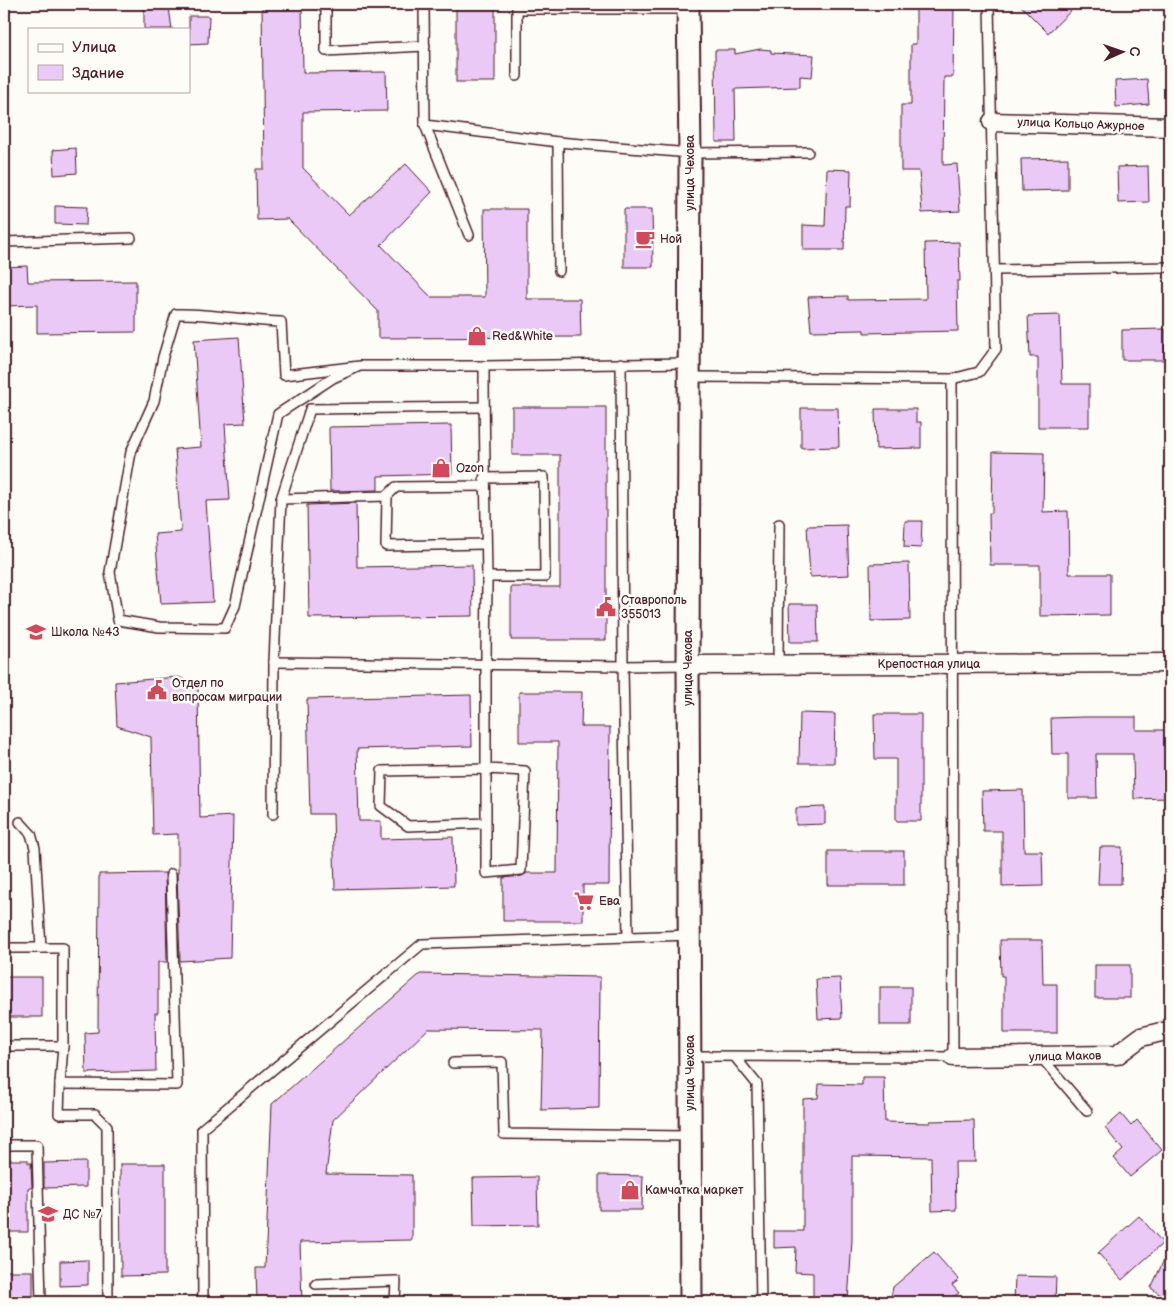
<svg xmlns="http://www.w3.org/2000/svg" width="1174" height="1306" viewBox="0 0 1174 1306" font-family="'Balsamiq Sans',sans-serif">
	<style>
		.building { fill: #eac9f6; stroke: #4a1f2b }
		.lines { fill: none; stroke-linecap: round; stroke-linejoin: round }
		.service-casing { stroke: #4a1f2b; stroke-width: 12 }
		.minor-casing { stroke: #4a1f2b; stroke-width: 21 }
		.tertiary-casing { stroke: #4a1f2b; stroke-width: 25 }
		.service { stroke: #fdfcf7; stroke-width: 9 }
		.minor { stroke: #fdfcf7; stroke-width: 18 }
		.tertiary { stroke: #fdfcf7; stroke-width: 21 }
		.labels { text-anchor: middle; stroke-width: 5; stroke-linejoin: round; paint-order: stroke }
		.street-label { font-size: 12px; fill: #4a1f2b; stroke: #fdfcf7 }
		.poi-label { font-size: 12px; fill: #4a1f2b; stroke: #fdfcf7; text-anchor: start }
	</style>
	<rect width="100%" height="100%" fill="#fdfcf7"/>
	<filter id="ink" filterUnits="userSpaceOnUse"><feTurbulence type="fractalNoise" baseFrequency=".02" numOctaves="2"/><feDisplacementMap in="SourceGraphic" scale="10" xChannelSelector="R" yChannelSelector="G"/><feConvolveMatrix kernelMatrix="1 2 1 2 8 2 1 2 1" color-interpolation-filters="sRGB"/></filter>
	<g filter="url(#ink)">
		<!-- building -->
		<g class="building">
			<path d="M262,4H302L303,73L386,72L387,111L303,112V168L349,215L406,164L432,192L381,245L431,297H485L484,209H527V299H580L581,337L378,338V311L288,219L257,220L256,169H264Z"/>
			<rect x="456" y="4" width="39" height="78"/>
			<path d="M916,4H954L953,77H944L943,165L957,164L960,211L922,213L919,171H901V105H911V44H916Z"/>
			<path d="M1019,4H1078L1048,33Z"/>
			<path d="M144,8H169L172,29H144Z"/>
			<path d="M189,16H209L208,43L189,44Z"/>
			<path d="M760,49L771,50V53L814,55L812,77L800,76V87L735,89L736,142H716L715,50H735V54Z"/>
			<path d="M1147,79L1149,104L1116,107L1115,81Z"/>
			<path d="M76,148L77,173L54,175L53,150Z"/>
			<path d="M1068,158V190L1022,191L1021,159Z"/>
			<path d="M1148,166L1149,202L1118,203L1117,167Z"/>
			<path d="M827,169L851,170L850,206H845L844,250H803V225L825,226Z"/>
			<path d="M55,206L87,207L86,225L55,224Z"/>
			<path d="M624,209H652L653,267H624Z"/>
			<path d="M959,242L960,281H957L958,331L864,333V330L811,331L808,297L848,296V300L926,299L925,243Z"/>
			<path d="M27,266L28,282L136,281V332L37,333V305L4,306V267Z"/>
			<path d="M1060,315L1062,384H1089V427H1038V357H1030L1028,316Z"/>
			<path d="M1165,329V360H1122V330Z"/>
			<path d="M239,337L245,423L225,424L230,500L206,501L213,602L161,604L155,534L181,532L175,449L201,447L194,340Z"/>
			<path d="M512,407H606V640H511V587H560V455H512Z"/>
			<path d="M801,408H838L839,447L801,448Z"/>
			<path d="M875,409H916V422H921V448L876,449Z"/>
			<path d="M451,425L452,474L378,476V490L330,491L329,427Z"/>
			<path d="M993,452L1044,453L1043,512L1068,511L1069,574H1110V615L1040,616V565H990L989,513H992Z"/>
			<path d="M356,503L357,567L472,565L473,616L309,618L307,505Z"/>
			<path d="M905,521H922L921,548L904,547Z"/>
			<path d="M847,525L849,575L810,577L807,526Z"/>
			<path d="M909,563L910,620L871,621L870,564Z"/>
			<path d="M789,604H817L818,642H790Z"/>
			<path d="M179,677L198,687L200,818L233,816L230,958L180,961L177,873H178V834L153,835L151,737L117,726L115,682Z"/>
			<path d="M519,692H582L581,727H610L609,885H583V921H503V878L522,876L527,873H557L558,742H519Z"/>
			<path d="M471,695L472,746L357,749L359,821H381V839L453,837L454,886L335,889L333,814H310L307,699Z"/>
			<path d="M800,713L835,714L834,763H799Z"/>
			<path d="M874,714H921V821H896V759H875Z"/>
			<path d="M1083,717H1136V730H1168L1167,754L1169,798L1134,799L1133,754H1096L1097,798H1068V754H1052L1051,718Z"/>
			<path d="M1023,790L1024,851H1042L1043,886L1002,887V831H983L982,791Z"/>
			<path d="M825,807V824L796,825V808Z"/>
			<path d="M1100,847H1122L1121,884H1098Z"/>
			<rect x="828" y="851" width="76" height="34"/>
			<path d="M165,873L167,962H158V1013H155L156,1071L86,1073L85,1033L98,1032L99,874Z"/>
			<path d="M1000,940H1042L1043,984H1057V1033H1004V976H1001Z"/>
			<rect x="1095" y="965" width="35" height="33"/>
			<path d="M420,974L600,977L599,1108L541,1110L543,1030L428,1029L333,1120L326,1174L412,1175V1240L300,1242L302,1302H257L256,1268H265L272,1104Z"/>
			<rect x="4" y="977" width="38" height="40"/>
			<path d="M840,978L842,1018L818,1019L816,979Z"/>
			<rect x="880" y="987" width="31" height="38"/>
			<path d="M862,1077H884L885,1122L930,1123V1121L974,1120L975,1162H955L956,1210L932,1211L931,1157L852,1156V1240L848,1302H813V1273L795,1272L796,1247L774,1248V1231H803V1099L818,1098L819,1084L862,1085Z"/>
			<path d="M1121,1114L1131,1126L1137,1120L1162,1150L1130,1177L1114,1158L1123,1150L1105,1128Z"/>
			<path d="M4,1160H28V1163H31L32,1188H28V1232H4Z"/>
			<path d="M86,1162V1187L44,1188V1163Z"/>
			<path d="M120,1164H165V1275L121,1276Z"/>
			<path d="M599,1175L643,1176L642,1210H599Z"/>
			<path d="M537,1177L538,1225L474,1226L473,1178Z"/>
			<path d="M1139,1216L1163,1243L1122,1280L1098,1253Z"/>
			<path d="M1170,1247V1302L1151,1288Z"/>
			<path d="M934,1252L959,1280L952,1285L959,1293L946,1302H890L893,1287Z"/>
			<path d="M88,1260V1285L60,1286V1261Z"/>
			<rect x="4" y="1271" width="29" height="31"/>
			<path d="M1015,1276L1056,1277L1055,1302H1014Z"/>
		</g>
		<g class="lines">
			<defs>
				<g id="service">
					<path d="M326,4V51L425,46"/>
					<path d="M424,4L425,125L469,235"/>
					<path d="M517,4V76"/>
					<path d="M517,9H688"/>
					<path d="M425,125L558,142L690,153L808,152"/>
					<path d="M558,142L559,271"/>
					<path d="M4,242L131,238"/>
					<path d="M995,270L1170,267"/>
					<path d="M621,363L623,666L628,937"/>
					<path d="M360,366L284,375L281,322C246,321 211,313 176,314L163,357L154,401L131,452L110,572L118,620L159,627L225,628L235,606L278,414L333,378L360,366H484L689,363"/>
					<path d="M484,366C484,437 486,507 487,578C487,607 486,636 486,665C486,734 486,803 486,873L521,870L525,771L486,769L382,771L381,806L408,826L486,823"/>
					<path d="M690,377L952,379L953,1057L690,1056"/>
					<path d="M952,379L979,372L996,349L989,4"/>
					<path d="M484,478L544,477L545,577H487"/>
					<path d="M387,496L386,546L485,544"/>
					<path d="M281,499L387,496L396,487L485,486"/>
					<path d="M274,662L623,666L688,665"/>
					<path d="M778,664L779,524"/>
					<path d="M273,814L274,662L281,499L310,409L484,407"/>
					<path d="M20,822L31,834L35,848L41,948"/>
					<path d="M4,948H63V1046H4"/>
					<path d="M63,1046L60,1084L177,1085L171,874"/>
					<path d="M735,1057L757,1084L761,1302"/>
					<path d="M1041,1057L1087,1111"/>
					<path d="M453,1063L502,1062L504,1134L690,1136"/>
					<path d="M60,1084L59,1114H95L107,1126L108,1302"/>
					<path d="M4,1145H37L41,1302"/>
					<path d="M316,1284L396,1281L395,1302"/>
					<path d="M203,1302L202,1129L422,944L690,935"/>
				</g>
				<g id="minor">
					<path d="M992,122L1170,127"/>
					<path d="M688,665L1170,663"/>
					<path d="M953,1057L1117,1055L1141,1037L1161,1032H1170"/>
				</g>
				<path id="tertiary" d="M688,4L690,153L688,665L691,1302"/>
			</defs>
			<!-- service casing -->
			<use href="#service" class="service-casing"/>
			<!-- minor casing -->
			<use href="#minor" class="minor-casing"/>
			<!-- tertiary casing -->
			<use href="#tertiary" class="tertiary-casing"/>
			<!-- service -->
			<use href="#service" class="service"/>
			<!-- minor -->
			<use href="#minor" class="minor"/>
			<!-- tertiary -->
			<use href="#tertiary" class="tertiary"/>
		</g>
	</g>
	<!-- icons -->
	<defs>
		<symbol id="cafe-bare" viewBox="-9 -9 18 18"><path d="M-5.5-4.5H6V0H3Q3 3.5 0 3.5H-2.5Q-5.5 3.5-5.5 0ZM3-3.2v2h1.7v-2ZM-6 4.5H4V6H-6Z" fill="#d1495b" stroke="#fdfcf7" stroke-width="2.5" paint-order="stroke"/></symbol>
		<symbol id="shop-bare" viewBox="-9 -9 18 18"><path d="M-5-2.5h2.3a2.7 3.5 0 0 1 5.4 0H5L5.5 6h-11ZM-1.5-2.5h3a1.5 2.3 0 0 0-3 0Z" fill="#d1495b" stroke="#fdfcf7" stroke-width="2.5" paint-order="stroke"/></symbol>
		<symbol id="civic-bare" viewBox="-9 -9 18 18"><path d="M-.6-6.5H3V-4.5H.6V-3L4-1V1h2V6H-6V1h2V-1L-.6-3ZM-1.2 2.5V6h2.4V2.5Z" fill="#d1495b" stroke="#fdfcf7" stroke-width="2.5" paint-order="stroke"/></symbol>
		<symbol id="school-bare" viewBox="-9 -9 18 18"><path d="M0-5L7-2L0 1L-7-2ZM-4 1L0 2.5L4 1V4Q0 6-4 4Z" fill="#d1495b" stroke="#fdfcf7" stroke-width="2.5" paint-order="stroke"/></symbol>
		<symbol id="supermarket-bare" viewBox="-9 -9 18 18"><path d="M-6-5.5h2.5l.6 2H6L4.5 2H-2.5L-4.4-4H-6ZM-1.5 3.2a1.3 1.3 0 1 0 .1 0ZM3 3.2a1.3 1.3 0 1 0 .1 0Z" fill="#d1495b" stroke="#fdfcf7" stroke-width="2.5" paint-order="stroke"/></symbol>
	</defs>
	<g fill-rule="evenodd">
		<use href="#cafe-bare" x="631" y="225" width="28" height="28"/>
		<use href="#shop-bare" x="463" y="322" width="28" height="28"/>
		<use href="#shop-bare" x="427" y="454" width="28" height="28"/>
		<use href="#civic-bare" x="592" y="593" width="28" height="28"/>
		<use href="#school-bare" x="22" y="618" width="28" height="28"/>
		<use href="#civic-bare" x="143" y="676" width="28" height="28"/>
		<use href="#supermarket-bare" x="570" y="887" width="28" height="28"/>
		<use href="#shop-bare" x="616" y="1176" width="28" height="28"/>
		<use href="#school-bare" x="34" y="1200" width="28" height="28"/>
	</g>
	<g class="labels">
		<!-- street labels -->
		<g class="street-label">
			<text transform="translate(1081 124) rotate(2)" y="4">улица Кольцо Ажурное</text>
			<text transform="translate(690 173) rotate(-90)" y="4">улица Чехова</text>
			<text x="929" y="668">Крепостная улица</text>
			<text transform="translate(688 668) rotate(-90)" y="4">улица Чехова</text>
			<text transform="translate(1065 1056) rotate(-1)" y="4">улица Маков</text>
			<text transform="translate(690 1073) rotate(-90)" y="4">улица Чехова</text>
		</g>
		<!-- poi labels -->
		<g class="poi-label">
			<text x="660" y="243">Ной</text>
			<text x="492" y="340">Red&amp;White</text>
			<text x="456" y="472">Ozon</text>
			<text x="621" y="604">Ставрополь<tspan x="621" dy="14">355013</tspan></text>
			<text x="51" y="636">Школа №43</text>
			<text x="172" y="687">Отдел по<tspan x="172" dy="14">вопросам миграции</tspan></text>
			<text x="599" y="905">Ева</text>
			<text x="645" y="1194">Камчатка маркет</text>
			<text x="63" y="1218">ДС №7</text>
		</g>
	</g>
	<!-- margin -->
	<rect width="1174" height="1306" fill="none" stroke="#fdfcf7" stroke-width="20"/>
	<rect x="10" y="10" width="1154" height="1286" fill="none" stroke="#4a1f2b" stroke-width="2" filter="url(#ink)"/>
	<!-- legend -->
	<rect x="28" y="28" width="162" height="65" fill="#fdfcf7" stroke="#b5a4a5"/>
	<rect x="38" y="44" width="25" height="8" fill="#fdfcf7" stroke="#b5a4a5"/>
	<text x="72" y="52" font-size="15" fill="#4a1f2b">Улица</text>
	<rect x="38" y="65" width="25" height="15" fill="#eac9f6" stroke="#b5a4a5"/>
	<text x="72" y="78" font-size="15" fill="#4a1f2b">Здание</text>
	<!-- north arrow -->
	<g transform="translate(1122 52) rotate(88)" stroke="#fdfcf7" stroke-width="4" paint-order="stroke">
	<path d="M0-4L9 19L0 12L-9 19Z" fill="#4a1f2b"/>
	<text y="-8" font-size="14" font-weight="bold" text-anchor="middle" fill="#4a1f2b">С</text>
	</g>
</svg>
